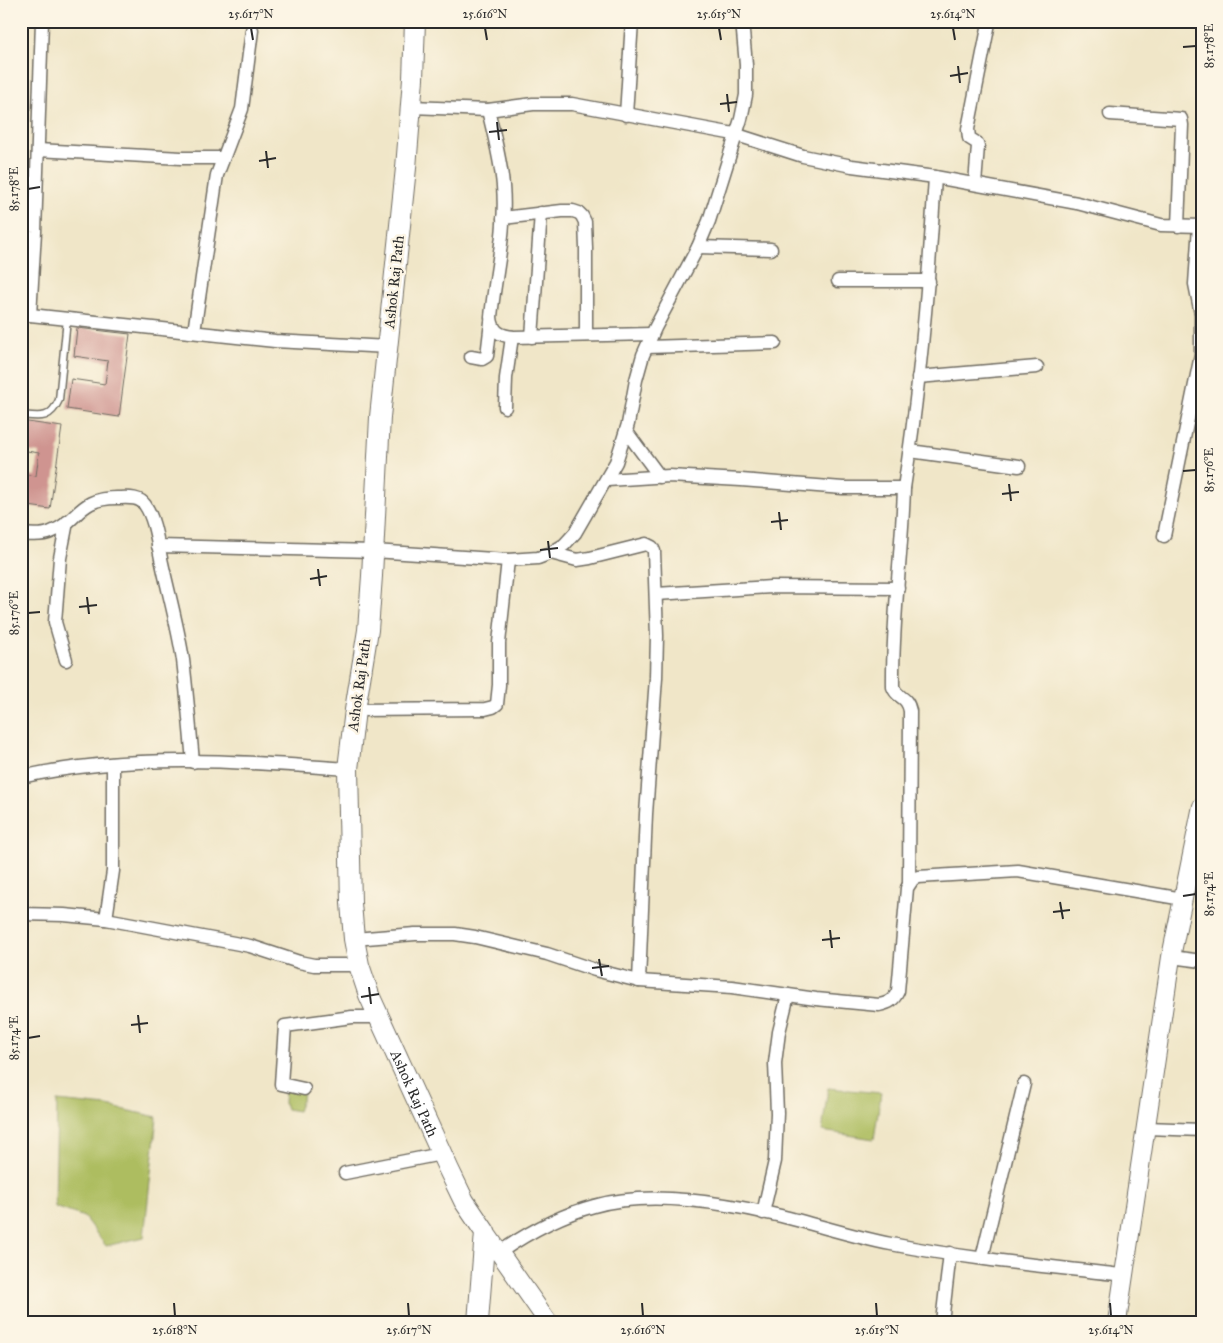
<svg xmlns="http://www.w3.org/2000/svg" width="1223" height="1343" viewBox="0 0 1223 1343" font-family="'IM FELL Great Primer',serif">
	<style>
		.green { fill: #adbd60; stroke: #6c7446 }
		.building { fill: #cf9490 }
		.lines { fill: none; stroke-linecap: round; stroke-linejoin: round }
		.lane-casing { stroke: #706c62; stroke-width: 9 }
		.street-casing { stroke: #706c62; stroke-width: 15 }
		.secondary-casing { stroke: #706c62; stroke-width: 20 }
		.primary-casing { stroke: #706c62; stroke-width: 22 }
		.lane { stroke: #fff; stroke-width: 6 }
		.street { stroke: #fff; stroke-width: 12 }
		.secondary { stroke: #fff; stroke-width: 18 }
		.primary { stroke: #fff; stroke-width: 20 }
		.ticks { fill: none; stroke: #2b2b2b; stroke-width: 2 }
		.labels { text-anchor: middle; stroke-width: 5; stroke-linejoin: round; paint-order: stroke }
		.street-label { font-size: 15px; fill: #2b2b2b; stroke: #fcf5e5 }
		.neatline { fill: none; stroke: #2b2b2b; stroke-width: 2 }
		.ticks-label { font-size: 12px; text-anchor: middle; fill: #2b2b2b }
	</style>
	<rect width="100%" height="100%" fill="#fcf5e5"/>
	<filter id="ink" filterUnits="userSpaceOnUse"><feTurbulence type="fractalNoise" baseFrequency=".02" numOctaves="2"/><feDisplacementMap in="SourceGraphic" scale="10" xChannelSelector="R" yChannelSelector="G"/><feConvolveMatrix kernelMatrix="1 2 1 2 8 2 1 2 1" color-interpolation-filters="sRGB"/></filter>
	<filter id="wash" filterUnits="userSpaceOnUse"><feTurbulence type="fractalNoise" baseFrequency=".0096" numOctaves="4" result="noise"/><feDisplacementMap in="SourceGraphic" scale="20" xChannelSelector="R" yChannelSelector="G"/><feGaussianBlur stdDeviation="1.12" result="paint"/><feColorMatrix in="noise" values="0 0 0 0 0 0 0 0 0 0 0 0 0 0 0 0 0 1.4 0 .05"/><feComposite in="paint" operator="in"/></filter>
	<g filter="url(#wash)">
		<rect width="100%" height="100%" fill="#f0e6c8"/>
		<!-- green -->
		<g class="green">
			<path d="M285,1087L303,1091L302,1100L298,1111L286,1109L284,1103Z"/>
			<path d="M828,1088L881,1093L874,1139L822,1131Z"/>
			<path d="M57,1101L107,1106L157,1117L144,1237L106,1246L84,1217L55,1207Z"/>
		</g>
		<g id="blocks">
			<!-- building -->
			<g class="building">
				<path d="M77,328L130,334L119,417L67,409L71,379L105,384L108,361L74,356Z"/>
				<path d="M21,421L62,427L50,509L21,505V474L36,476L39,453L21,450Z"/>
			</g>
		</g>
	</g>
	<g filter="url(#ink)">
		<use href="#blocks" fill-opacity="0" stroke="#706c62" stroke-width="1"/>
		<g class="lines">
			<defs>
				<path id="lane" d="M21,415C40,417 50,420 59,400L67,319"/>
				<g id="street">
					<path d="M411,107L488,110L533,104H572L734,134L803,156L852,166L935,177L1077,203L1161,225L1202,226"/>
					<path d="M488,110C494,135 501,161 503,186C507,230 495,274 491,317C492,332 501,336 514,337L652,334"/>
					<path d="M1110,114L1181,119L1182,125L1178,226"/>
					<path d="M626,115L632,21"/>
					<path d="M38,150L181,158H223"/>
					<path d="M975,184L978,146L977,143L969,138L968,129L989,23"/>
					<path d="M503,218L562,211H573L579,213L582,216L585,222L586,248V335"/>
					<path d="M698,247L771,249"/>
					<path d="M838,281H929"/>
					<path d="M21,314L275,341L388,347"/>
					<path d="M30,315L35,232L42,21"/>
					<path d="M194,332L217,175L242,109L252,30"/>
					<path d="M532,337L541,213"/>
					<path d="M647,347L775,343"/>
					<path d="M471,357L482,359L487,356L491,322"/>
					<path d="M918,377L1037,367"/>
					<path d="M505,407L506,378L512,337"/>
					<path d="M626,431L660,477"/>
					<path d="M910,451L1019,466"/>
					<path d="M607,480L669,476L741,480L843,488H904C902,554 892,620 893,687C897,699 907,695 910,711L909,884"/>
					<path d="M904,488C920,385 929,281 935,177"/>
					<path d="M21,534C30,535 43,536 51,532C80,521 77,498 117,498C126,498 139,496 145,505C155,519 158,546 162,563C169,595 178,627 183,660C187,694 190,728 193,762"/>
					<path d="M1164,536L1201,355V314L1195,284L1199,226"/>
					<path d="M158,546L374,551L508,560L538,558L551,553L564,545L575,533L616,462L628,424L636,380L643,355L655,328L698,247L709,221L741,119L746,95V65L742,21"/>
					<path d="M551,553L577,560L590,558L646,544L652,547L654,551L657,636L656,678L646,814L639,981"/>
					<path d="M656,594L771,587L898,588"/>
					<path d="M66,660L55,622L60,558L67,522"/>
					<path d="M355,710L485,709L493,707L497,704L499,685V643L508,560"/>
					<path d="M21,777C128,753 240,761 348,769"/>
					<path d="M21,914L64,915L106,919L250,946L299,962L314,965H359"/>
					<path d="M106,919L113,871V764"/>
					<path d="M354,939L415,934H455L475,937L547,954L595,970L639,981L732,987L816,999L879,1005C889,1003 894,1000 898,991L907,888L913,879L918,877L1018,871L1183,899"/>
					<path d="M1171,957L1202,961"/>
					<path d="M304,1089L281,1084L285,1026L352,1017H378"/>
					<path d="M1146,1128L1202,1130"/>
					<path d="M345,1173L441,1154"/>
					<path d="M763,1213L775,1161L777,1113L775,1063L779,1032L788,995"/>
					<path d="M500,1252C529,1232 560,1215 594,1206C651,1190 725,1203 781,1216C818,1225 854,1237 891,1244C968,1259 1046,1266 1123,1275"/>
					<path d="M982,1258L1024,1084"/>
					<path d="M942,1322L950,1253"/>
				</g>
				<g id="secondary">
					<path d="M485,1232L548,1322"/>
					<path d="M1117,1322L1171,957L1202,806"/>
				</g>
				<g id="primary">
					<path id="s1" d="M415,21L413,79L406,168L380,417L372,576L368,630L355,710L348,769L351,903L354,939L359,965L369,995L449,1170L464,1201L485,1232L478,1322"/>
				</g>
			</defs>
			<!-- lane casing -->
			<use href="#lane" class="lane-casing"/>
			<!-- street casing -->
			<use href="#street" class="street-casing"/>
			<!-- secondary casing -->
			<use href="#secondary" class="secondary-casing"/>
			<!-- primary casing -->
			<use href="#primary" class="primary-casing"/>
			<!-- lane -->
			<use href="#lane" class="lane"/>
			<!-- street -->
			<use href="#street" class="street"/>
			<!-- secondary -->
			<use href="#secondary" class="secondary"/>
			<!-- primary -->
			<use href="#primary" class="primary"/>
		</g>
	</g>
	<!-- ticks -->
	<path class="ticks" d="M251,28L253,40M485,28L487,40M719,28L721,40M953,28L955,40M1183,47L1196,46M958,66L960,83M950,76L968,73M727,94L729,112M720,104L737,102M497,122L499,140M489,132L507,130M266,151L268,168M259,161L276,158M28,189L40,187M1183,471L1196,470M1009,484L1011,501M1002,494L1019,492M779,512L781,530M771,522L788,520M548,541L550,558M540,550L558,548M318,569L320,586M310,579L327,576M87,597L89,614M79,607L97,605M28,613L40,612M1183,896L1196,894M1060,902L1063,919M1053,912L1070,910M830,930L832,948M822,940L840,938M599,959L602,976M592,968L609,966M369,987L371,1004M361,997L379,994M138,1015L140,1033M131,1025L148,1023M28,1038L40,1036M174,1303L175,1316M408,1303L409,1316M642,1303L643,1316M876,1303L877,1316M1110,1303L1111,1316"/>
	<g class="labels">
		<!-- street labels -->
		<g class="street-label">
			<text transform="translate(394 282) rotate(-84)" y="5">Ashok Raj Path</text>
			<text transform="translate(359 685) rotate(-82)" y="5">Ashok Raj Path</text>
			<text dy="5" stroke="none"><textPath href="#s1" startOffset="1088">Ashok Raj Path</textPath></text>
		</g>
	</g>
	<!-- margin -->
	<rect width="1223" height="1343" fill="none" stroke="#fcf5e5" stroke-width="55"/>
	<rect x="28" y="28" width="1168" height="1288" class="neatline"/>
	<g class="ticks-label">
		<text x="251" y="18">25.617°N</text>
		<text x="485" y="18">25.616°N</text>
		<text x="719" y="18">25.615°N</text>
		<text x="953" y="18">25.614°N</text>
		<text transform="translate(1209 46) rotate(-90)" y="4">85.178°E</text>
		<text transform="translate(14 189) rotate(-90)" y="4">85.178°E</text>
		<text transform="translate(1209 470) rotate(-90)" y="4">85.176°E</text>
		<text transform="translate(14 613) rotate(-90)" y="4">85.176°E</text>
		<text transform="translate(1209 894) rotate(-90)" y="4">85.174°E</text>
		<text transform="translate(14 1038) rotate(-90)" y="4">85.174°E</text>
		<text x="175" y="1334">25.618°N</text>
		<text x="409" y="1334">25.617°N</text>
		<text x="643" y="1334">25.616°N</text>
		<text x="877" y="1334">25.615°N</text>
		<text x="1111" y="1334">25.614°N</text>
	</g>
</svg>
